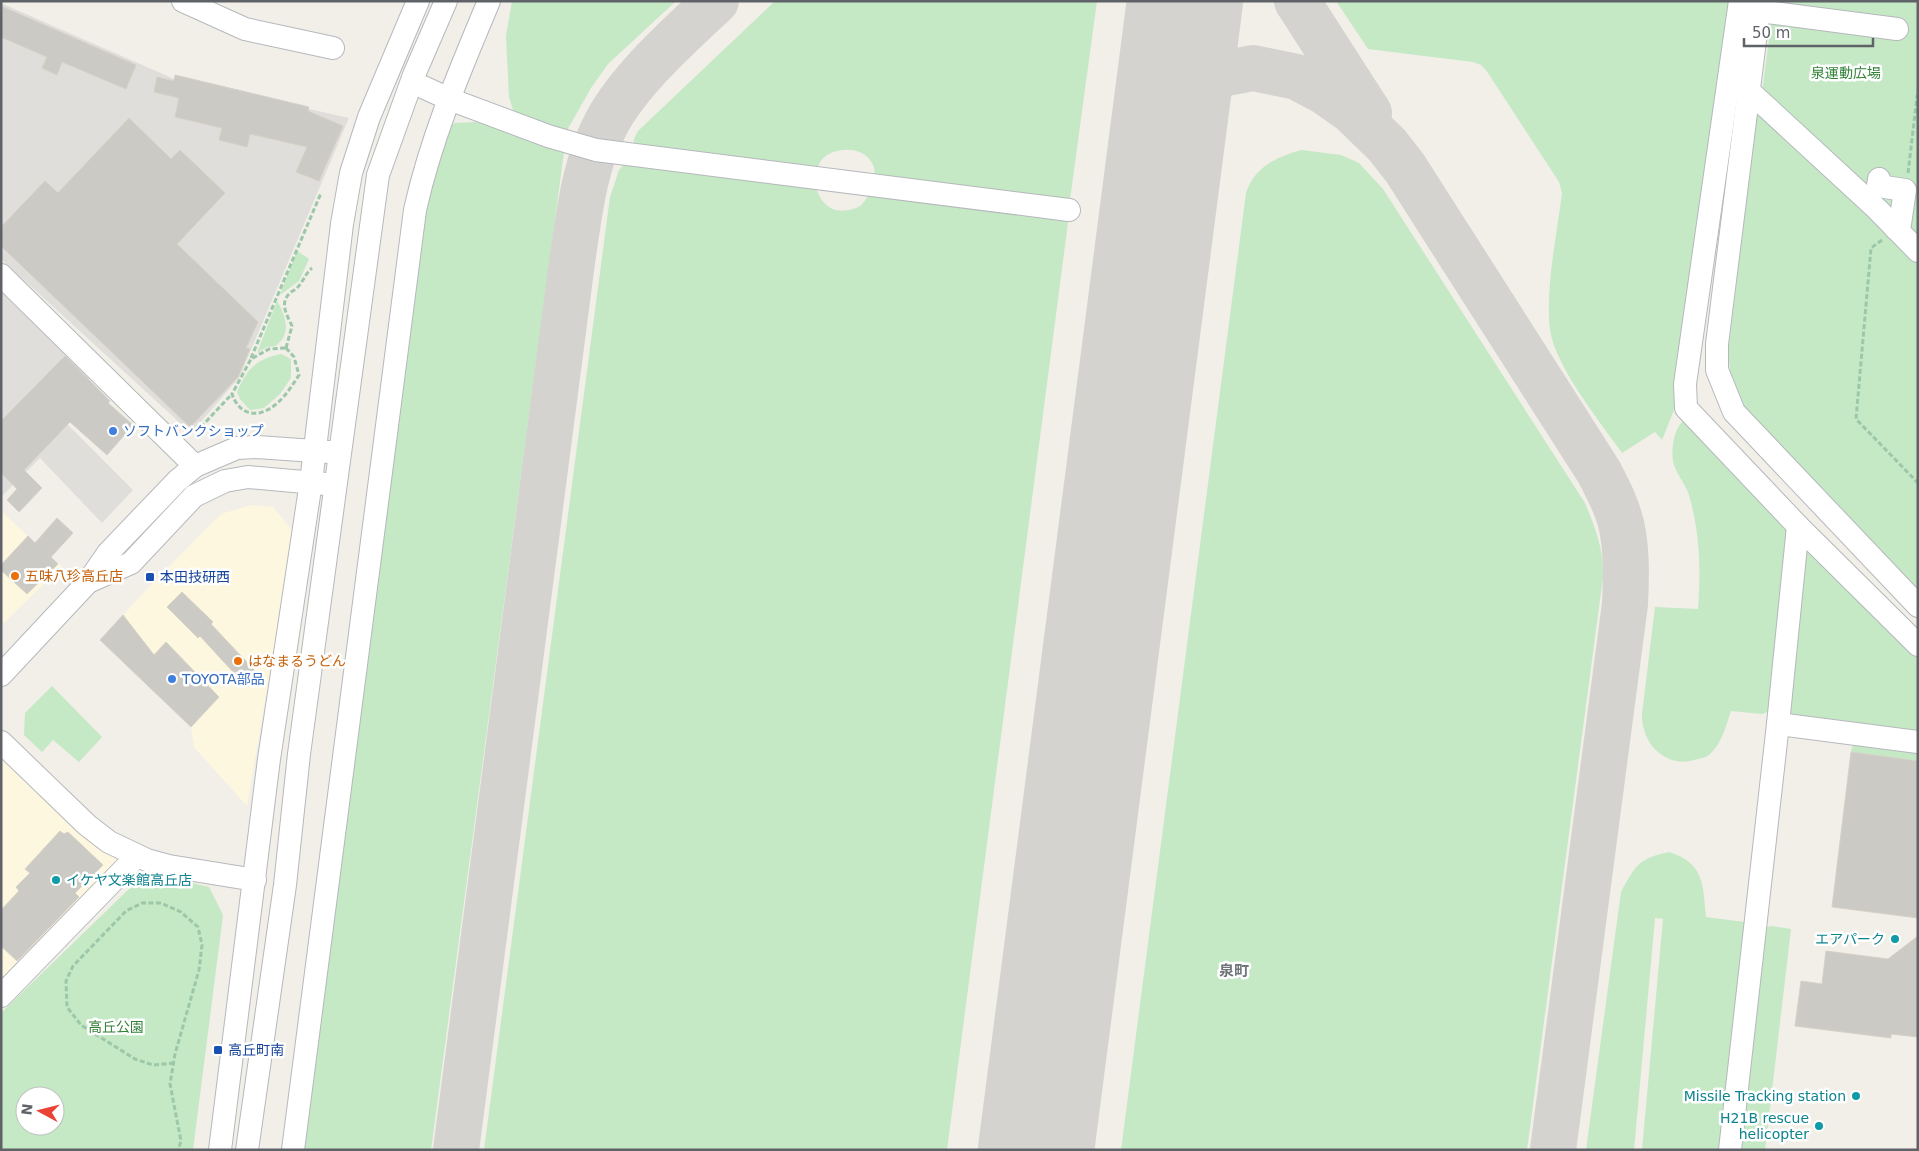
<svg xmlns="http://www.w3.org/2000/svg" width="1919" height="1151" viewBox="0 0 1919 1151" font-family="'DejaVu Sans','Noto Sans JP',sans-serif">
	<style>
		.commercial { fill: #fef7e0 }
		.industrial { fill: #e0deda }
		.green { fill: #c5e8c5; fill-rule: evenodd }
		.lines { fill: none; stroke-linecap: round; stroke-linejoin: round }
		.taxiway { stroke: #d4d3d0; stroke-width: 46 }
		.runway { stroke: #d4d3d0; stroke-width: 116 }
		.building { fill: #cccac5; stroke: #d6d1c6 }
		.minor-casing { stroke: #b5b8bc; stroke-width: 24 }
		.path { stroke: #9cc7a9; stroke-width: 3; stroke-dasharray: 5 2.5; stroke-linecap: butt }
		.minor { stroke: #fff; stroke-width: 22 }
		.shop-dot { fill: #3f7fe0; stroke: #fff; stroke-width: 2 }
		.food-dot { fill: #e8710a; stroke: #fff; stroke-width: 2 }
		.transit-dot { fill: #1a4fb4; stroke: #fff; stroke-width: 2 }
		.culture-dot { fill: #0f9aa8; stroke: #fff; stroke-width: 2 }
		.labels { text-anchor: middle; stroke-width: 5; stroke-linejoin: round; paint-order: stroke }
		.park-label { font-size: 14px; fill: #348238; stroke: #fff }
		.shop-label { font-size: 14px; fill: #366cbe; stroke: #fff; text-anchor: start }
		.food-label { font-size: 14px; fill: #c56008; stroke: #fff; text-anchor: start }
		.transit-label { font-size: 14px; fill: #164399; stroke: #fff; text-anchor: start }
		.culture-label { font-size: 14px; fill: #0d838f; stroke: #fff; text-anchor: end }
		.neighbourhood-label { font-size: 15px; font-weight: bold; fill: #70757a; stroke: #fff }
	</style>
	<rect width="100%" height="100%" fill="#f1efe8"/>
	<!-- commercial -->
	<g class="commercial">
		<path d="M252,505L273,507L296,535L264,707L247,806L194,747L191,727L100,641L145,591L221,514Z"/>
		<path d="M1,511L58,564L63,565L4,623L1,620Z"/>
		<path d="M1,759L11,760L134,858L1,992Z"/>
	</g>
	<!-- industrial -->
	<g class="industrial">
		<path d="M1,3L172,78L349,118L239,378L191,433L1,259Z"/>
		<path d="M1,286L93,374L57,414L133,490L102,523L40,458L1,497Z"/>
	</g>
	<!-- green -->
	<g class="green">
		<path d="M512,1H676L608,64L591,88L565,134L519,116L513,110L509,97L506,36Z"/>
		<path d="M775,1H1097L1069,207L875,179C875,172 875,166 870,160C860,145 829,147 820,162C818,166 817,170 816,174L634,144V139L638,131Z"/>
		<path d="M1336,1H1730L1677,372L1674,410L1662,440L1655,432L1622,453C1601,423 1554,365 1550,329C1545,288 1557,235 1562,193L1559,182L1486,70L1481,65L1473,62L1368,49Z"/>
		<path d="M1774,1H1918V592L1749,419L1732,385L1728,353L1758,107L1762,92Z"/>
		<path d="M476,122L493,125L564,152L431,1150H297L414,251L447,128L455,123Z"/>
		<path d="M1302,150L1341,155L1359,163L1383,189L1585,503C1595,527 1604,550 1603,577L1527,1150H1121L1246,193C1254,167 1278,156 1302,150Z"/>
		<path d="M626,162L815,184C819,201 830,214 849,210C854,209 860,207 863,203C867,199 869,193 871,189L1069,215L947,1150H484L610,197L619,170Z"/>
		<path d="M297,251L309,259L299,281L280,295Z"/>
		<path d="M277,301C283,310 289,326 284,336C283,339 279,343 276,346L267,347L257,353Z"/>
		<path d="M281,354L291,359V378L280,394L264,408L250,410L240,399L237,392C247,369 256,359 281,354Z"/>
		<path d="M1682,422L1689,423L1787,525L1770,711L1762,714L1731,711C1726,726 1721,745 1709,755C1705,758 1698,759 1694,760C1672,767 1649,751 1644,729C1642,725 1642,719 1642,714L1655,607L1698,609C1701,569 1700,531 1688,492C1684,482 1675,472 1673,461C1671,449 1674,430 1682,422Z"/>
		<path d="M1805,548L1918,653V740L1792,716L1787,711Z"/>
		<path d="M52,686L102,737L79,762L53,740L42,752L24,735L25,713Z"/>
		<path d="M1853,743L1918,751V761L1851,752Z"/>
		<path d="M1669,852C1704,863 1703,884 1706,917L1744,922L1749,931L1723,1150H1642L1663,919L1655,918L1634,1150H1586L1621,892C1635,866 1639,858 1669,852Z"/>
		<path d="M153,874L209,887L223,915L193,1150H1V1013L132,886ZM25,1096H55V1126H25Z"/>
		<path d="M1772,926L1791,929L1765,1150H1738L1766,927Z"/>
	</g>
	<g class="lines">
		<!-- taxiway -->
		<g class="taxiway">
			<path d="M1297,1L1369,113"/>
			<path d="M1166,150L1174,122L1195,92L1222,74L1253,68L1297,77L1325,92L1352,111L1387,145L1405,168L1599,472C1609,491 1620,512 1623,534C1627,557 1626,581 1625,604L1553,1150"/>
			<path d="M456,1150L572,262C579,216 584,164 607,122C631,78 679,36 716,1"/>
		</g>
		<!-- runway -->
		<path class="runway" d="M1036,1150L1185,1"/>
	</g>
	<!-- building -->
	<g class="building">
		<path d="M1,6L136,65L126,89L62,62L57,75L42,68L47,57L1,37Z"/>
		<path d="M175,75L309,107L308,111L343,126L319,181L296,172L307,147L250,134L247,147L219,140L222,128L175,117L179,98L154,92L157,77L174,81Z"/>
		<path d="M129,118L171,159L180,150L225,193L177,244L258,322L246,348L250,349L238,377L190,427L1,246V227L45,181L58,193Z"/>
		<path d="M65,356L110,401L108,403L133,425L107,455L70,422L24,470L42,488L19,512L7,500L17,489L1,473V421Z"/>
		<path d="M57,518L73,533L51,557L58,564L27,594L1,570V565L28,536L35,543Z"/>
		<path d="M182,592L213,622L211,624L257,673L245,685L200,636L198,638L167,607Z"/>
		<path d="M123,615L154,655L166,642L219,697L191,727L100,640Z"/>
		<path d="M1851,752L1918,761V918L1832,907Z"/>
		<path d="M60,831L64,834L68,832L103,865L75,893L79,897L17,961L1,946V910L19,891L16,887L30,873L25,869Z"/>
		<path d="M1918,936V1037L1891,1034V1038L1795,1026L1801,981L1822,984L1826,951L1888,959Z"/>
	</g>
	<g class="lines">
		<defs>
			<g id="minor">
				<path d="M183,1L245,29L333,48"/>
				<path d="M1740,1L1685,384L1686,408L1798,526L1918,645"/>
				<path d="M1760,1L1717,344V370L1734,412L1918,606"/>
				<path d="M1759,11L1897,29"/>
				<path d="M423,87L449,99L548,136L596,150L1069,210"/>
				<path d="M1749,91L1877,209L1918,251"/>
				<path d="M1879,179L1878,186L1905,190L1900,224L1896,229"/>
				<path d="M1,275L195,466"/>
				<path d="M88,582L131,563L194,496L225,481L248,477L326,484"/>
				<path d="M1,675L88,582L108,553L177,481L195,466L237,448L257,447L329,452"/>
				<path d="M1778,724L1918,742"/>
				<path d="M1,742L87,825L109,842L147,860L169,866L255,880"/>
				<path d="M1,996L137,856"/>
				<path d="M220,1150L269,759L311,482L342,224L351,173L369,117L418,1"/>
				<path d="M247,1150L285,885L299,754L378,175L414,75L446,1"/>
				<path d="M293,1150L415,210C431,138 460,70 489,1"/>
				<path d="M1730,1150L1778,724L1798,526"/>
			</g>
		</defs>
		<!-- minor casing -->
		<use href="#minor" class="minor-casing"/>
		<!-- path -->
		<g class="path">
			<path d="M1908,173L1918,89"/>
			<path d="M1882,240L1871,248L1856,419L1918,483"/>
			<path d="M286,348L294,357L299,375C292,386 285,397 275,405C258,419 239,415 232,394L251,359L269,349Z"/>
			<path d="M286,348L292,326C287,315 279,303 290,293C292,291 295,290 297,288C303,282 305,274 312,268"/>
			<path d="M251,358L321,193"/>
			<path d="M198,434L200,428L232,394"/>
			<path d="M174,1063L153,1065L135,1059L81,1025L67,1007L66,981L73,966L126,911L142,903H161L181,912L198,927L202,945L199,970L175,1054L170,1084L181,1141L178,1150"/>
		</g>
		<!-- minor -->
		<use href="#minor" class="minor"/>
	</g>
	<!-- markers -->
	<g class="shop-dot">
		<circle cx="113" cy="431" r="5"/>
		<circle cx="172" cy="679" r="5"/>
	</g>
	<g class="food-dot">
		<circle cx="15" cy="576" r="5"/>
		<circle cx="238" cy="661" r="5"/>
	</g>
	<g class="transit-dot">
		<rect x="145" y="572" width="10" height="10" rx="2.5"/>
		<rect x="213" y="1045" width="10" height="10" rx="2.5"/>
	</g>
	<g class="culture-dot">
		<circle cx="56" cy="880" r="5"/>
		<circle cx="1895" cy="939" r="5"/>
		<circle cx="1856" cy="1096" r="5"/>
		<circle cx="1819" cy="1126" r="5"/>
	</g>
	<g class="labels">
		<!-- park labels -->
		<g class="park-label">
			<text x="1846" y="78">泉運動広場</text>
			<text x="116" y="1032">高丘公園</text>
		</g>
		<!-- shop labels -->
		<g class="shop-label">
			<text x="123" y="436">ソフトバンクショップ</text>
			<text x="182" y="684">TOYOTA部品</text>
		</g>
		<!-- food labels -->
		<g class="food-label">
			<text x="25" y="581">五味八珍高丘店</text>
			<text x="248" y="666">はなまるうどん</text>
		</g>
		<!-- transit labels -->
		<g class="transit-label">
			<text x="160" y="582">本田技研西</text>
			<text x="228" y="1055">高丘町南</text>
		</g>
		<!-- culture labels -->
		<g class="culture-label">
			<text x="66" y="885" text-anchor="start">イケヤ文楽館高丘店</text>
			<text x="1885" y="944">エアパーク</text>
			<text x="1846" y="1101">Missile Tracking station</text>
			<text x="1809" y="1123">H21B rescue<tspan x="1809" dy="16">helicopter</tspan></text>
		</g>
		<!-- neighbourhood labels -->
		<g class="neighbourhood-label">
			<text x="1234" y="976">泉町</text>
		</g>
	</g>
	<!-- border -->
	<rect width="1919" height="1151" fill="none" stroke="#5f6368" stroke-width="5"/>
	<!-- north arrow -->
	<g transform="translate(40 1111) rotate(277)"><circle r="24" fill="#ffffff" stroke="#bfc1c3"/>
	<path d="M0-4L9 19L0 12L-9 19Z" fill="#ea4335"/>
	<text y="-8" font-size="14" font-weight="bold" text-anchor="middle" fill="#5f6368">N</text>
	</g>
	<!-- scale -->
	<path d="M1744 38v8h129v-8" fill="none" stroke="#5f6368" stroke-width="2.5"/>
	<text x="1752" y="38" font-size="15" fill="#5f6368" stroke="#ffffff" stroke-width="4" paint-order="stroke">50 m</text>
</svg>
